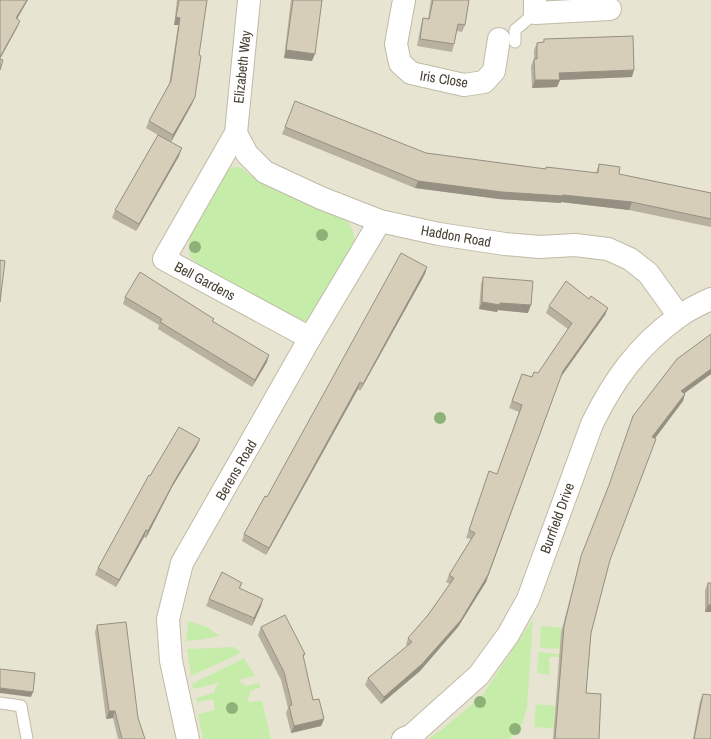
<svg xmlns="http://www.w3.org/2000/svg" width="711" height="739" viewBox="0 0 711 739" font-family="'Archivo Narrow',sans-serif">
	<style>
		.residential { fill: #e8e4d2 }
		.green { fill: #c6ecaa }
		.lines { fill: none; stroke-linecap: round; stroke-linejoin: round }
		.service-casing { stroke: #c0baa6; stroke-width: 13 }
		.minor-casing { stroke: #c0baa6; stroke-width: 24 }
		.service { stroke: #fff; stroke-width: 11 }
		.minor { stroke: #fff; stroke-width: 22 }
		.tree { fill: #8eb17a }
		.wall { fill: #b8b19f }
		.shaded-wall { fill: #969082 }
		.building { fill: #d6ceb9; stroke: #969082 }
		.labels { text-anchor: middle; stroke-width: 3.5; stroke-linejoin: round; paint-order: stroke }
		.street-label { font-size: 14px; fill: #474134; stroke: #fff }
	</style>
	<rect width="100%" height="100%" fill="#f4f1e5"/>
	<!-- residential -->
	<rect class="residential" x="0" y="0" width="711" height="739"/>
	<!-- green -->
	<g class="green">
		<path d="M236,167L242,168L248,174L286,193L340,217L349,223L353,231L355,241L310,319L303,322H294L201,266L190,257C184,225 212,194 228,168Z"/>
		<path d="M533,619L527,707C524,720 521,731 509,739H428L440,731L482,696Z"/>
		<path d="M188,621L207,627L220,636L199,640L186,641Z"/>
		<path d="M541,626L568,628L569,630H562L560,649L540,648Z"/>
		<path d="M234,647L241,653L191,676L187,649Z"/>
		<path d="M539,652L560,654L559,657H549L550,675L537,673Z"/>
		<path d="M244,658L255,676L238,680L246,686L259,683L260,688L250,691V694L247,702L262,701L271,739H203L198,714L215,710L213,699L197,702L196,698L214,693L216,687L220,683L193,689L192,684Z"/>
		<path d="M536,704L555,706L553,726L557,729L534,727Z"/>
	</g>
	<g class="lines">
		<defs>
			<g id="service">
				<path d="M515,42V30L535,13"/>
				<path d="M0,703L21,706L27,739"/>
			</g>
			<g id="minor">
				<path d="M249,0L236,133L164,259L310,338"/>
				<path d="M404,0L396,44L400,63L411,73L464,85L484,82L494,71L499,39"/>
				<path d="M535,0V13L610,9"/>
				<path d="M236,133L247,154L265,172L321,198L380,221L439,234L505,244L540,247L575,245L608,249L630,259L648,273L679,316"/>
				<path d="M188,739L171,661L168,619L182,563L310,338L380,221"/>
				<path d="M403,739L412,735L479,675L508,635L528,599L592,424C614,379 638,346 678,317C688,310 700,304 711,299"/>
			</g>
		</defs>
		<!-- service casing -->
		<use href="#service" class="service-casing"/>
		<!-- minor casing -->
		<use href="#minor" class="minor-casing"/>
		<!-- service -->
		<use href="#service" class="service"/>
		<!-- minor -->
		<use href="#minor" class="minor"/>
	</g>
	<!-- trees -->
	<g class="tree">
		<circle cx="322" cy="235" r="6"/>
		<circle cx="195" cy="247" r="6"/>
		<circle cx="440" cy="418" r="6"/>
		<circle cx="480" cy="702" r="6"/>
		<circle cx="232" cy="708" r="6"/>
		<circle cx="515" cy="729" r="6"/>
	</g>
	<!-- wall -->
	<g class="wall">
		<path d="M177,0H207L199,55L195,97L192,104L171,142L179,156L136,231L112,218L115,210L158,135L146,128L149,121L169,85L178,25H174Z"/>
		<path d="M291,0H322L312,61L284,58Z"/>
		<path d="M431,0H469L465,25L462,32L457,31L454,44L452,52L417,46L421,25L423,18L428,19Z"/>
		<path d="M544,39L632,77L560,80L557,87L532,88L531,66L534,59V50L537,43L543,42Z"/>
		<path d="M285,127L426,153L546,169V167L596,173L599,164L619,174L711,193V227L629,210L561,202V203L499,199L415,188L282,134Z"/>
		<path d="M425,274L360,391L358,389L266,555L242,541L244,534L267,497Z"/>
		<path d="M483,277L528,313L498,310L497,312L479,309L481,284Z"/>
		<path d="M125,297L214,319L213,321L267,362L252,387L158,329L159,325L123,304Z"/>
		<path d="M589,299L608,308L605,315L560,378L486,582L458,627L420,671L381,704L365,685L368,678L407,646L406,645L408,638L428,615L450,584L446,582L449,575L471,539L466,538L489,471L497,474L519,412L509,408L522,374L532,377L538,373L568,329L546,313L549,306Z"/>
		<path d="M711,334V374L684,393L685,394L683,401L655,438L609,561L591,633L586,693L599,739H553L561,633L579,564L608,488Z"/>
		<path d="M197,446L172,487L146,538L144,537L116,587L95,575L98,568L150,476Z"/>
		<path d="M242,583L240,588L261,606L252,626L206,606L209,599Z"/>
		<path d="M708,583L711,612H705V590Z"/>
		<path d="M97,625L138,718L145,739H118L113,718L106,719L95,632Z"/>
		<path d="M261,627L305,654L303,658L313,700L324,719L321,726L291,733L286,713L288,708L281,680L258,635Z"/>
		<path d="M703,694L711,739H693L700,701Z"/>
	</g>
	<!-- shaded-wall -->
	<g class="shaded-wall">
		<path d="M27,0H28L13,26L16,18Z"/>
		<path d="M176,17L180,18L178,25H174Z"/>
		<path d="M20,21L17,28L0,59V57Z"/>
		<path d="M286,50L315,54L312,61L284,58Z"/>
		<path d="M634,70L632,77L560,80L557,87L532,88L535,80L559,73Z"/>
		<path d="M195,97L192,104L171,142L173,135Z"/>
		<path d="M182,148L179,156L136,231L139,224Z"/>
		<path d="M418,181L563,195L632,202L629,210L561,202V203L499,199L415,188Z"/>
		<path d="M427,267L425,274L360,391L363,384Z"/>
		<path d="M482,302L500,303L531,305L528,313L498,310L497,312L479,309Z"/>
		<path d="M608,308L605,315L560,378L486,582L458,627L420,671L381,704L384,697L461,620L563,371Z"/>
		<path d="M269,355L267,362L252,387L255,380Z"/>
		<path d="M711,369V374L678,398L681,391Z"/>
		<path d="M360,382L358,389L266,555L269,548Z"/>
		<path d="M685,394L683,401L650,445L652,437Z"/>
		<path d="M200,439L197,446L172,487L146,538L148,531L175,480Z"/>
		<path d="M146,530L144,537L116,587L119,580Z"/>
		<path d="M263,599L261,606L252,626L254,618Z"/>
		<path d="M708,605H711V612H705Z"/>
		<path d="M0,688L33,692L31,697L0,693Z"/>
		<path d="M109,711H115L113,718L106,719Z"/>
		<path d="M324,719L321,726L291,733L294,726Z"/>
	</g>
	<!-- building -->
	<g class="building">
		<path d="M0,0H27L16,18L20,21L0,57Z"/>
		<path d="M179,0H207L199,55L201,56L195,97L173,135L149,121L171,81L180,18L176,17Z"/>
		<path d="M293,0H322L315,54L286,50Z"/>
		<path d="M433,0H469L465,25L458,24L454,44L420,39L423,18L429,19Z"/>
		<path d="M633,36L634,70L559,73L560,80H535L534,59H537V43L544,42V39Z"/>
		<path d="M0,59L3,60L0,70Z"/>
		<path d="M295,101L426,153L546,169V167L598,173L599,164L620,167L619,174L711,193V219L632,202L563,195V196L502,192L418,181L285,127Z"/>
		<path d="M158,135L182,148L139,224L115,210Z"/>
		<path d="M401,253L427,267L363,384L360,382L269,548L244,534L265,496L267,497Z"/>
		<path d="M0,260L5,261L0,302Z"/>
		<path d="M140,272L214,319L212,321L269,355L255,380L160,322L162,319L125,297Z"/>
		<path d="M483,277L533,281L531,305L500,303V305L482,302Z"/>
		<path d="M566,281L589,299L591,296L608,308L563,371L488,575L461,620L422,664L384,697L368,678L412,642L408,638L428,615L454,578L449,575L475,533L469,530L489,471L497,474L522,405L512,401L522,374L532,377L534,372L538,373L572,323L549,306Z"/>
		<path d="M711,334V369L681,391L685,394L652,437L656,439L610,560L591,633L586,693L601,694L599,739H555L564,626L581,556L609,485L633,416L677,359Z"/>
		<path d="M179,427L200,439L175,480L148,531L146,530L119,580L98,568L149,475L150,476Z"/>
		<path d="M222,572L242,583L239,588L263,599L254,618L209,599Z"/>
		<rect x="708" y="583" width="3" height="22"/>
		<path d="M285,615L305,654L303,655L313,700L319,699L324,719L294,726L289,706L292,705L284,672L261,627Z"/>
		<path d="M126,622L138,718L145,739H122L115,711H109L97,625Z"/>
		<path d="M0,669L35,673L33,692L0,688Z"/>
		<path d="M703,694L711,695V739H694Z"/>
	</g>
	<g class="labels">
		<!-- street labels -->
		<g class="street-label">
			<text transform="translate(242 67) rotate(-84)" y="5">Elizabeth Way</text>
			<text transform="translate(444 79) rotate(9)" y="5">Iris Close</text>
			<text transform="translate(456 236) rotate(10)" y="5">Haddon Road</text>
			<text transform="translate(205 281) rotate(28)" y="5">Bell Gardens</text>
			<text transform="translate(236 470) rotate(-60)" y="5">Berens Road</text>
			<text transform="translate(557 518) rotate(-70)" y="5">Burrfield Drive</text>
		</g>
	</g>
</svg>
